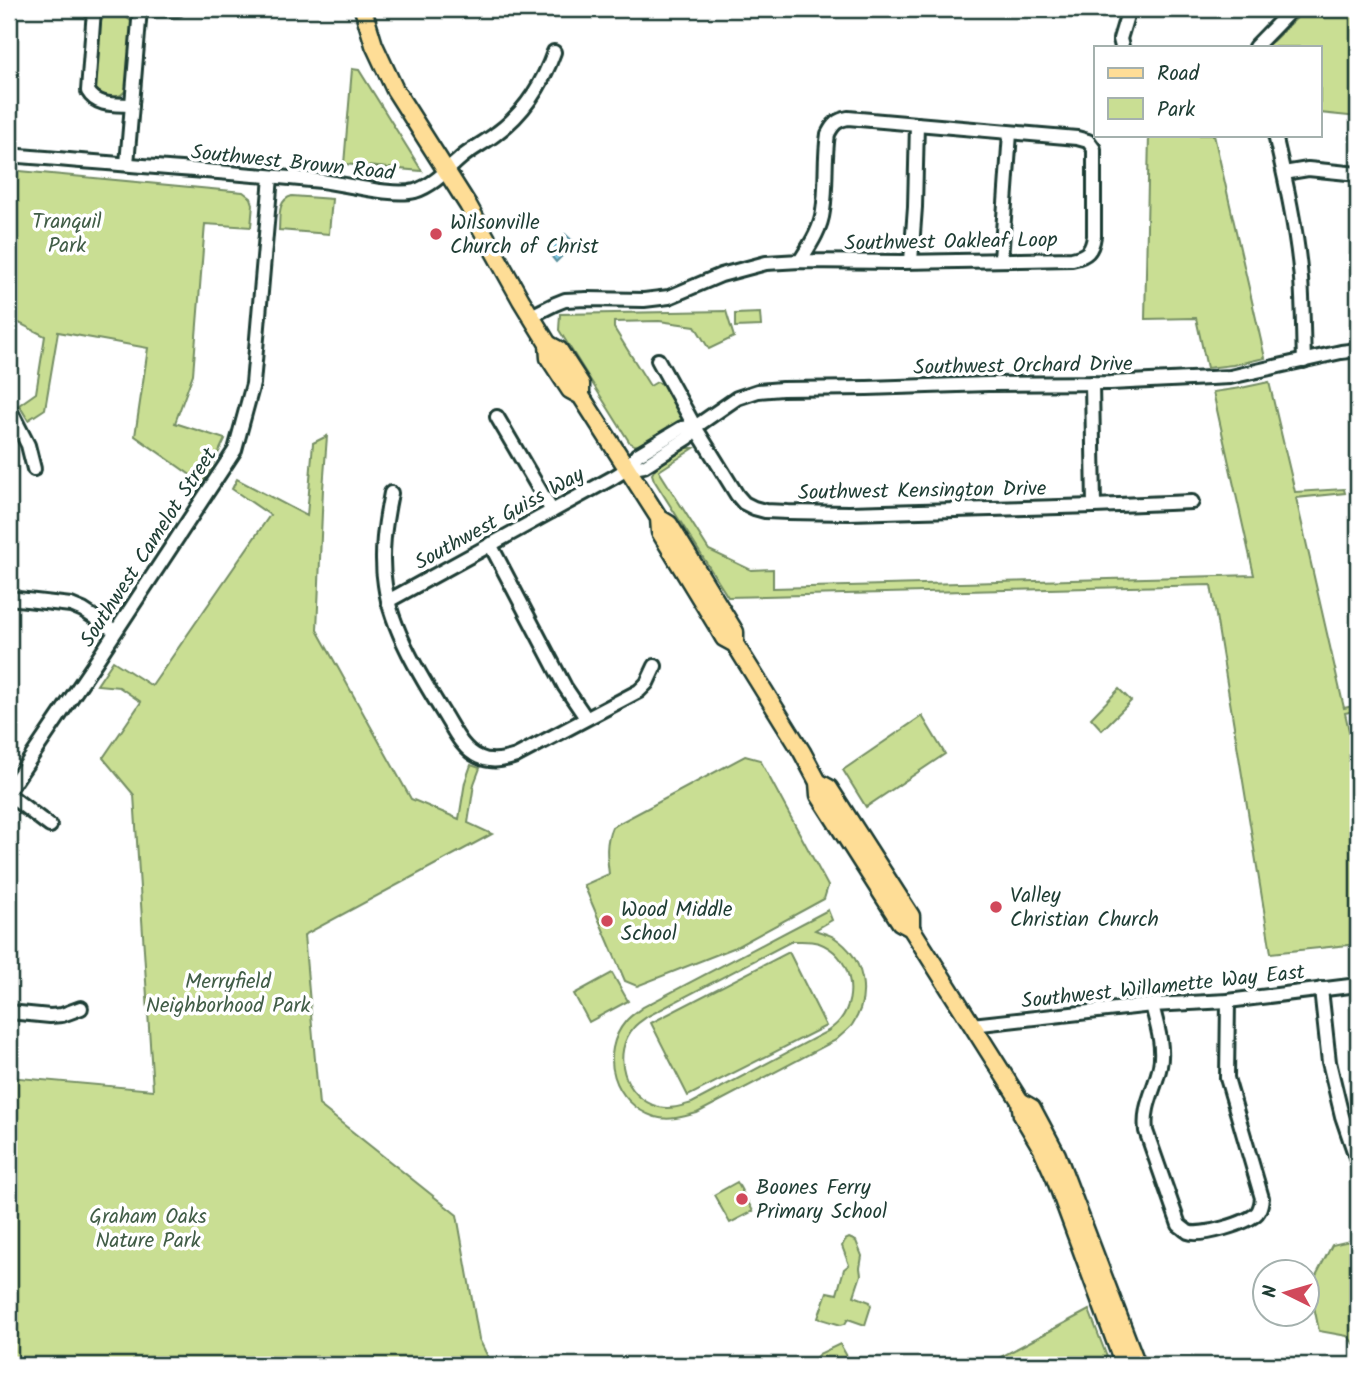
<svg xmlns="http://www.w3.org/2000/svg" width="1367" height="1374" viewBox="0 0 1367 1374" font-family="Kalam,sans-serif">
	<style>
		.green { fill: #c9de93; stroke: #748e64; stroke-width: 2; fill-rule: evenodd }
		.water { fill: #80c6e1; stroke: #598f9c; stroke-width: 2 }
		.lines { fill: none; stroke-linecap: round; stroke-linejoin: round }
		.minor-casing { stroke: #1f3d34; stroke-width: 18 }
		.major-casing { stroke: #1f3d34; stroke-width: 21 }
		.minor { stroke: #fff; stroke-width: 12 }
		.major { stroke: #fedd96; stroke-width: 16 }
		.poi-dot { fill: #d1495b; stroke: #fff; stroke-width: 2.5 }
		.labels { text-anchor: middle; stroke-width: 7; stroke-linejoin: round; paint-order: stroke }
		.street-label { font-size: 21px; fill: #1f3d34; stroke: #fff }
		.park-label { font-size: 21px; fill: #415d47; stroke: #fff }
		.poi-label { font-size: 21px; fill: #1f3d34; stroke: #fff; text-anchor: start }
	</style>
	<rect width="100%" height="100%" fill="#fff"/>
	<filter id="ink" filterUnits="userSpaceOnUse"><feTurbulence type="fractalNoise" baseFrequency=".0143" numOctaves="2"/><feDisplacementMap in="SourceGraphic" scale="14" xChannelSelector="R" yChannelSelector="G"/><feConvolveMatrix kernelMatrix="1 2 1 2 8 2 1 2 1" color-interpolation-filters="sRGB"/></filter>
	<g filter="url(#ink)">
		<!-- green -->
		<g class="green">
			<path d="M1306,9H1358V117L1320,113V47H1261L1273,41Z"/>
			<path d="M105,14L125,16L132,22L127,88C121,101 101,100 94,88L100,23Z"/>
			<path d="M352,69L359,70L422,171L344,164Z"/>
			<path d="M1149,135H1214L1265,358L1233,365L1207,368L1196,318L1145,319Z"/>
			<path d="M9,170L243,192L251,198L253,204L251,227L205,224L193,374L175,423L225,439L211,468L202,483L135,436L148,348L58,332L45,409L28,420L19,405L36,393L45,336L9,318Z"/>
			<path d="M292,196L332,199L329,234L279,230C280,217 277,200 292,196Z"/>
			<path d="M726,311L734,337L709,349L695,326L659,321L614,322V328L650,386L657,382L666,385L687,417L640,446L634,445L630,443L559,330L560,314Z"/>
			<path d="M760,313L761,326L735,327V314Z"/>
			<path d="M1269,382L1295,492L1344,489L1345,493L1296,498L1344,708L1358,705V710L1345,713L1358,771V944L1271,953L1211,585L728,597L654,480L652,474L656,467L686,448H694L659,471L709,550L751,570L773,569V588L1254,575L1213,392L1241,388Z"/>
			<path d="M327,436L323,489L317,630L411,799L459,819L465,782L471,765L480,768L474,784L468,823L492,834L304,935L319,1105L457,1215L479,1339L492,1365H9V1077L153,1090L134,795L103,758L141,702L119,687L97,685L113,661L152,686L270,515L232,489L237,479L307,516L313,443Z"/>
			<path d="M1119,689L1131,701L1102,730L1091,718Z"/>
			<path d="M922,716L945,754L866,807L843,770Z"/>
			<path d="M745,756L760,760L828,886L824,899L736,947L637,986L625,981L584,885L609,874C607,857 605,843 612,827Z"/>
			<path d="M828,910L832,920L815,930C822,933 829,934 835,938C864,957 872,996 852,1025C848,1030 841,1035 836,1040L697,1113C683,1117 669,1121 655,1117C614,1104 598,1054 626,1021C631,1015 638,1011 643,1007ZM792,941C802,941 810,940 819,943C850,954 860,995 840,1020C837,1024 832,1028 828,1031L692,1103C681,1106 670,1110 659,1107C624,1098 610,1053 635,1026C638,1023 644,1019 648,1016Z"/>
			<path d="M789,952L826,1026L688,1096L651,1023Z"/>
			<path d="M612,973L628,1001L589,1022L574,994Z"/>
			<path d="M737,1182L753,1211L730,1223L714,1195Z"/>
			<path d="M849,1238L856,1241L862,1256L860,1268L861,1275L854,1296L870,1302L871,1306L865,1325L848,1319L845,1324L841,1325L818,1318L827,1292L837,1294L844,1269L849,1265L842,1246L845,1240Z"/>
			<path d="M1358,1239V1348L1347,1336L1319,1331L1310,1287L1332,1245Z"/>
			<path d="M1089,1310L1110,1365H986Z"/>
			<path d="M840,1344L852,1365H809L819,1354Z"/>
		</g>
		<!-- water -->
		<path class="water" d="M565,234L575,243L556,262L547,251Z"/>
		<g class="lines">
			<defs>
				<g id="minor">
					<path d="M144,9H178"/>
					<path d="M94,10L88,91C97,107 116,104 132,105"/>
					<path d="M1122,47L1120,39L1129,9"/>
					<path d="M1255,47L1292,9"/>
					<path d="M1275,135C1286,182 1297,231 1301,279C1303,306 1303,334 1304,361"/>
					<path d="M9,155C113,164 217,171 321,181C346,184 393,197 415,191C434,185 448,169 462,157C473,148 486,142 497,133C524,113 543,83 554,52"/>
					<path d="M127,164L140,9"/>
					<path d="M1284,173L1308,169L1358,174"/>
					<path d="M1001,260L1010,133"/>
					<path d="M911,261L915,207L917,124"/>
					<path d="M531,316L555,304L565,300L587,299L644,300L669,297L721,275L766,263L800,261L902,262L1072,259C1087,256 1092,251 1094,236V149L1088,141L1077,138L848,118C837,120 833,124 828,134C824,159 827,186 823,211C821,229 810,245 800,261"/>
					<path d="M658,360L695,427L737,495L744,503L754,508L765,511L788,512L849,513L1094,506L1192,502"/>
					<path d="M1092,383L1094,506"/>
					<path d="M9,408L28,445L34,469"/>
					<path d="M497,417L552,511"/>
					<path d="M627,469L644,466L688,438L695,427L737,398L758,391L782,389L867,388L988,384L1110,383L1230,377L1341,352L1358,350"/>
					<path d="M391,493C385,523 380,554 385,585C391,629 422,679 445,716C454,731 463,750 479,757C491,763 504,760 516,756L639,691L647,683L655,666"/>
					<path d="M490,544L565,687L586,718"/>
					<path d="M9,598L71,605L83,610L115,631"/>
					<path d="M388,601L614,477L627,469L637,455L682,428L695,427"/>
					<path d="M9,790L97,660L235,450L253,384L271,177"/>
					<path d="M9,795L50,826"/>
					<path d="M1321,989L1329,1062L1342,1116L1358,1163"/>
					<path d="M1152,1005C1157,1025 1164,1046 1160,1066C1155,1090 1143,1105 1146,1131L1179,1225C1180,1226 1187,1231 1188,1232C1201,1237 1248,1223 1257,1213C1261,1208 1261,1204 1262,1198L1227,1078L1228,1001"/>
					<path d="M9,1012L50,1016L62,1015L81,1008"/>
					<path d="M972,1025L1152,1005L1228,1001L1358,985"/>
				</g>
				<g id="major">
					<path d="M363,9L374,45L395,90L468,205L521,300L548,344L549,358L570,390L581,396L659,518L660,532L716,624L724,638L735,644L802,752L818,782L819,795L900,922L911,928L1020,1101L1022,1115L1042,1149L1055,1178L1124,1365"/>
					<path d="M548,344L559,350L581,384V396"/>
					<path d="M659,518L669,524L735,632V644"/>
					<path d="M818,782L829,788L911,916V928"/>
					<path d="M1020,1101L1032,1108L1057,1155L1137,1365"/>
				</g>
			</defs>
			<!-- minor casing -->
			<use href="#minor" class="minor-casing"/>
			<!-- major casing -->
			<use href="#major" class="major-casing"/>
			<!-- minor -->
			<use href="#minor" class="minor"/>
			<!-- major -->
			<use href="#major" class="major"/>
		</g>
	</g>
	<!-- markers -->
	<g class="poi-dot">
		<circle cx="436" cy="234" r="7"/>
		<circle cx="996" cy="907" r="7"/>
		<circle cx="607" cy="921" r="7"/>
		<circle cx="742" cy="1199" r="7"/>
	</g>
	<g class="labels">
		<!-- street labels -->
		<g class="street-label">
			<text transform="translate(293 162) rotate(6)" y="7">Southwest Brown Road</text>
			<text transform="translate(951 241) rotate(-1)" y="7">Southwest Oakleaf Loop</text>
			<text transform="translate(1023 365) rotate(-1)" y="7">Southwest Orchard Drive</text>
			<text transform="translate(922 490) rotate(-1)" y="7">Southwest Kensington Drive</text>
			<text transform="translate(499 518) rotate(-29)" y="7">Southwest Guiss Way</text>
			<text transform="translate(148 547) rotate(-57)" y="7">Southwest Camelot Street</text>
			<text transform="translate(1163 986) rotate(-6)" y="7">Southwest Willamette Way East</text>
		</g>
		<!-- park labels -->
		<g class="park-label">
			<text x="67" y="228">Tranquil<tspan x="67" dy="24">Park</tspan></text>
			<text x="228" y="988">Merryfield<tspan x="228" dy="24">Neighborhood Park</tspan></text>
			<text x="148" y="1223">Graham Oaks<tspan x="148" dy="24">Nature Park</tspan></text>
		</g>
		<!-- poi labels -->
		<g class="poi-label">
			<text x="450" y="229">Wilsonville<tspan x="450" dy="24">Church of Christ</tspan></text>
			<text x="1010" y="902">Valley<tspan x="1010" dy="24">Christian Church</tspan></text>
			<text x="621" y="916">Wood Middle<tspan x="621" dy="24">School</tspan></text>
			<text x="756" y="1194">Boones Ferry<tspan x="756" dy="24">Primary School</tspan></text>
		</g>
	</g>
	<!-- margin -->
	<rect width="1367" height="1374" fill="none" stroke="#fff" stroke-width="35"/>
	<rect x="18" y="18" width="1332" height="1339" fill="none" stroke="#1f3d34" stroke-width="2.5" filter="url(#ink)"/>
	<!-- legend -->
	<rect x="1094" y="46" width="228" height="91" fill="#ffffff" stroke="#a5b1ae" stroke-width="2"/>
	<rect x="1108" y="68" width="35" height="10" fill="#fedd96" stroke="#a5b1ae" stroke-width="2"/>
	<text x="1157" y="80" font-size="21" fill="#1f3d34">Road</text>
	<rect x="1108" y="98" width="35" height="21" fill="#c9de93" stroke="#a5b1ae" stroke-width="2"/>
	<text x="1157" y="116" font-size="21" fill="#1f3d34">Park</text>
	<!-- north arrow -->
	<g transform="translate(1286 1293) rotate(275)"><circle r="33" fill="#ffffff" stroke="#a5b1ae" stroke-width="2"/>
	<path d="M0-5L12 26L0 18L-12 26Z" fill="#d1495b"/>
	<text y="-10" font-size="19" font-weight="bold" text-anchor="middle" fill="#1f3d34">N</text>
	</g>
</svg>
